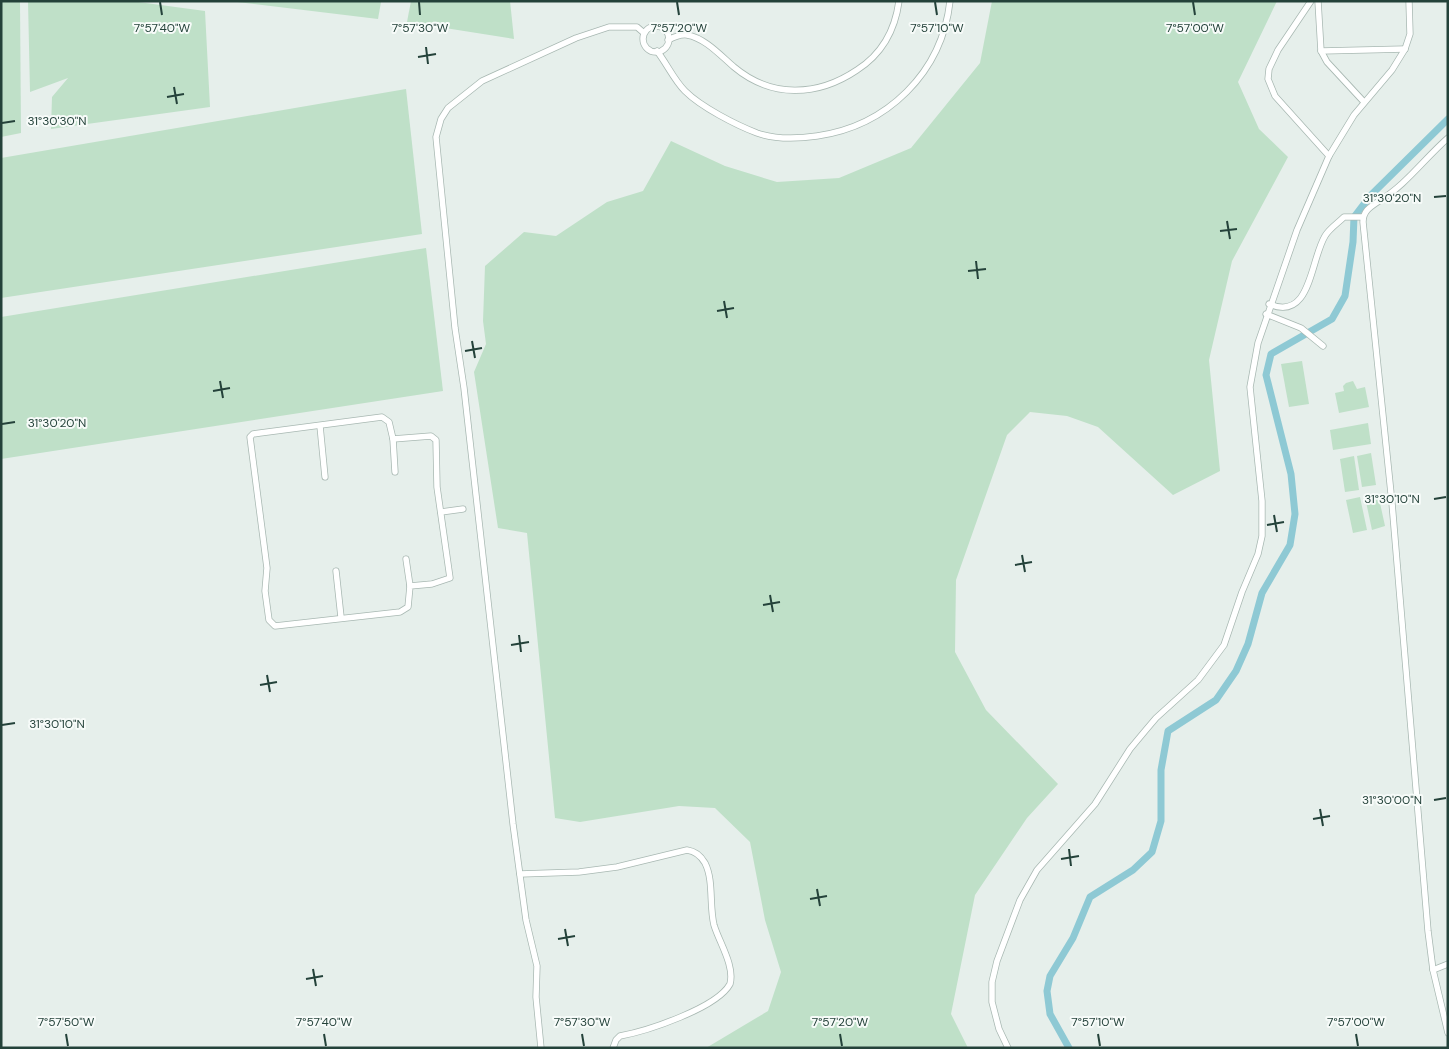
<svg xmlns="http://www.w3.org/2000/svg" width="1449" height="1049" viewBox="0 0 1449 1049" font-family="'DM Sans',sans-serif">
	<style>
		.green { fill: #bfe0c8 }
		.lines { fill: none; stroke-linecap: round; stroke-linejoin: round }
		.canal { stroke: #8ec9d4; stroke-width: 7 }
		.minor-casing { stroke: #a8b8b2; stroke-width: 7 }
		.minor { stroke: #fff; stroke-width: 5.5 }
		.ticks { fill: none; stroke: #24423a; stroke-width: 2 }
		.ticks-label { font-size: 12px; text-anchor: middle; fill: #24423a; stroke: #f7fbf9; stroke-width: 4; stroke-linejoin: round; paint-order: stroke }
	</style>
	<rect width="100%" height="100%" fill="#e6efeb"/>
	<!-- green -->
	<g class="green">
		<path d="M1,1H20L21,133L1,137Z"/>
		<path d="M28,1H131L205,11L210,107L51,129L52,97L68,78L30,92Z"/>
		<path d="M229,1H379L381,2L378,19Z"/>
		<path d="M411,1H510L514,39L407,22Z"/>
		<path d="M992,1H1277L1238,82L1259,129L1288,157L1232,261L1209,360L1220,471L1173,495L1098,427L1067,416L1030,412L1007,435L956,580L955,652L986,710L1058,784L1027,818L975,895L951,1014L968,1048H706L768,1011L781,972L765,920L750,842L715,808L679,806L580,822L555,818L527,533L498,528L474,372L486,344L483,321L485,266L524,232L556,236L607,202L643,191L671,141L725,166L777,182L839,178L911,148L980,63Z"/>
		<path d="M406,89L422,234L1,298V158Z"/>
		<path d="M426,248L443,391L1,459V317Z"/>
		<path d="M1302,361L1309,404L1289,407L1281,364Z"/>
		<path d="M1353,381L1357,389L1365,387L1369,407L1339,413L1335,393L1344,391L1343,386L1346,383Z"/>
		<path d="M1368,423L1371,444L1333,450L1330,430Z"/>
		<path d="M1371,453L1376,485L1362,487L1357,456Z"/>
		<path d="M1354,456L1359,490L1345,492L1340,459Z"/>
		<path d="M1378,494L1385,526L1372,530L1365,497Z"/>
		<path d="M1360,497L1367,530L1353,533L1346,500Z"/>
	</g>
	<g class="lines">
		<!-- canal -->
		<path class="canal" d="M1069,1048L1050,1014L1047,991L1050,976L1073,938L1090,897L1133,870L1152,852L1161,821V770L1168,731L1216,700L1236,671L1248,644L1262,593L1290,545L1295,514L1291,474L1266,375L1271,354L1332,319L1345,296L1353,242L1354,217L1370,196L1448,119"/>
		<defs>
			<g id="minor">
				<path d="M1311,1L1278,50L1269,69L1268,79L1275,96L1329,156"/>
				<path d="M1318,1L1321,51L1327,62L1364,102"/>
				<circle cx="656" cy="39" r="13"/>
				<path d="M668,40C674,37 680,34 687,35C705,38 720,55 734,67C771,98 817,97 857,70C882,54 895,31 899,1"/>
				<path d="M657,51C667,64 674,80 685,91C701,107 736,125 757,133C777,140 797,139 817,136C887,126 942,73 950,1"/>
				<path d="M1321,51L1405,49"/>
				<path d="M1448,138C1424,159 1406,185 1379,201C1370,207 1363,211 1363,222L1392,503L1428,931L1433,970L1448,1033"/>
				<path d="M1269,304C1311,322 1310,261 1325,236C1329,229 1338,223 1344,217H1363"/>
				<path d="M1266,314L1301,328L1323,346"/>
				<path d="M382,417L389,422L393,439L431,436L436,440L437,487L450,578L432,584L410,586L408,607L400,612L275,626L269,620L265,591L267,568L250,437L253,434L260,433Z"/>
				<path d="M320,426L325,477"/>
				<path d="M393,439L395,472"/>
				<path d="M441,512L463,509"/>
				<path d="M406,559L410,586"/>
				<path d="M336,571L341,617"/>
				<path d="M520,874L579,872L617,867L687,850C694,851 701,856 705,863C714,881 709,905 714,925C719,942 735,966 730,984C717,1008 647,1031 620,1036L616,1040L613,1048"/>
				<path d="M1433,970L1448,964"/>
				<path d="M541,1048L536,997L537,966L526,920L513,824L464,388L455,328L436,137L441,119L448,108L482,81L576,38L609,27H637L644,33"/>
				<path d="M1008,1048L999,1029L992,1002V982L997,961L1020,900L1037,870L1095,804L1130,749L1145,731L1156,718L1198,680L1224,645L1242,592L1258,554L1262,536V501L1250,387L1258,343L1297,230L1329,156L1354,115L1392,70L1405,49L1410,34L1409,1"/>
			</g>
		</defs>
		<!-- minor casing -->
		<use href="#minor" class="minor-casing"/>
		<!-- minor -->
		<use href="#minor" class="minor"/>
	</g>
	<!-- ticks -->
	<path class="ticks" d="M160,2L162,15M419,2L420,15M677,2L679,15M935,2L937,15M1193,2L1195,15M426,47L428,64M418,57L436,54M174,87L177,104M167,97L184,94M2,123L15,121M1434,197L1446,196M1227,221L1230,239M1220,231L1237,229M976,261L978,279M968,271L986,269M724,301L727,318M717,311L734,308M472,341L475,358M465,351L482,348M220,381L223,398M213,391L230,388M2,424L15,422M1434,499L1446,497M1274,515L1277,532M1267,525L1284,522M1022,555L1025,572M1015,565L1032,562M770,595L773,612M763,605L780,602M519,635L521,652M511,645L529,642M267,675L270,692M260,685L277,682M2,725L15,723M1434,800L1446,798M1320,809L1323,826M1313,819L1330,816M1069,849L1071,866M1061,859L1079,856M817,889L820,906M810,899L827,896M565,929L568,946M558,939L575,936M313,969L316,986M306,979L323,976M66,1034L68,1046M324,1034L326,1046M582,1034L584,1046M840,1034L842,1046M1098,1034L1100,1046M1356,1034L1358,1046"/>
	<g class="ticks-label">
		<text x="162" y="32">7°57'40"W</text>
		<text x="420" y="32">7°57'30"W</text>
		<text x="679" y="32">7°57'20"W</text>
		<text x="937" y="32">7°57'10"W</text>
		<text x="1195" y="32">7°57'00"W</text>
		<text x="57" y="125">31°30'30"N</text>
		<text x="1392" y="202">31°30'20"N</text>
		<text x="57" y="427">31°30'20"N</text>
		<text x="1392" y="503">31°30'10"N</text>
		<text x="57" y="728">31°30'10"N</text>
		<text x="1392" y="804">31°30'00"N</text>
		<text x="66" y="1026">7°57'50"W</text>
		<text x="324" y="1026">7°57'40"W</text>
		<text x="582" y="1026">7°57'30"W</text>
		<text x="840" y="1026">7°57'20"W</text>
		<text x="1098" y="1026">7°57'10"W</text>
		<text x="1356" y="1026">7°57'00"W</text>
	</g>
	<!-- border -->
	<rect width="1449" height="1049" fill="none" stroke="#24423a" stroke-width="5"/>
</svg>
